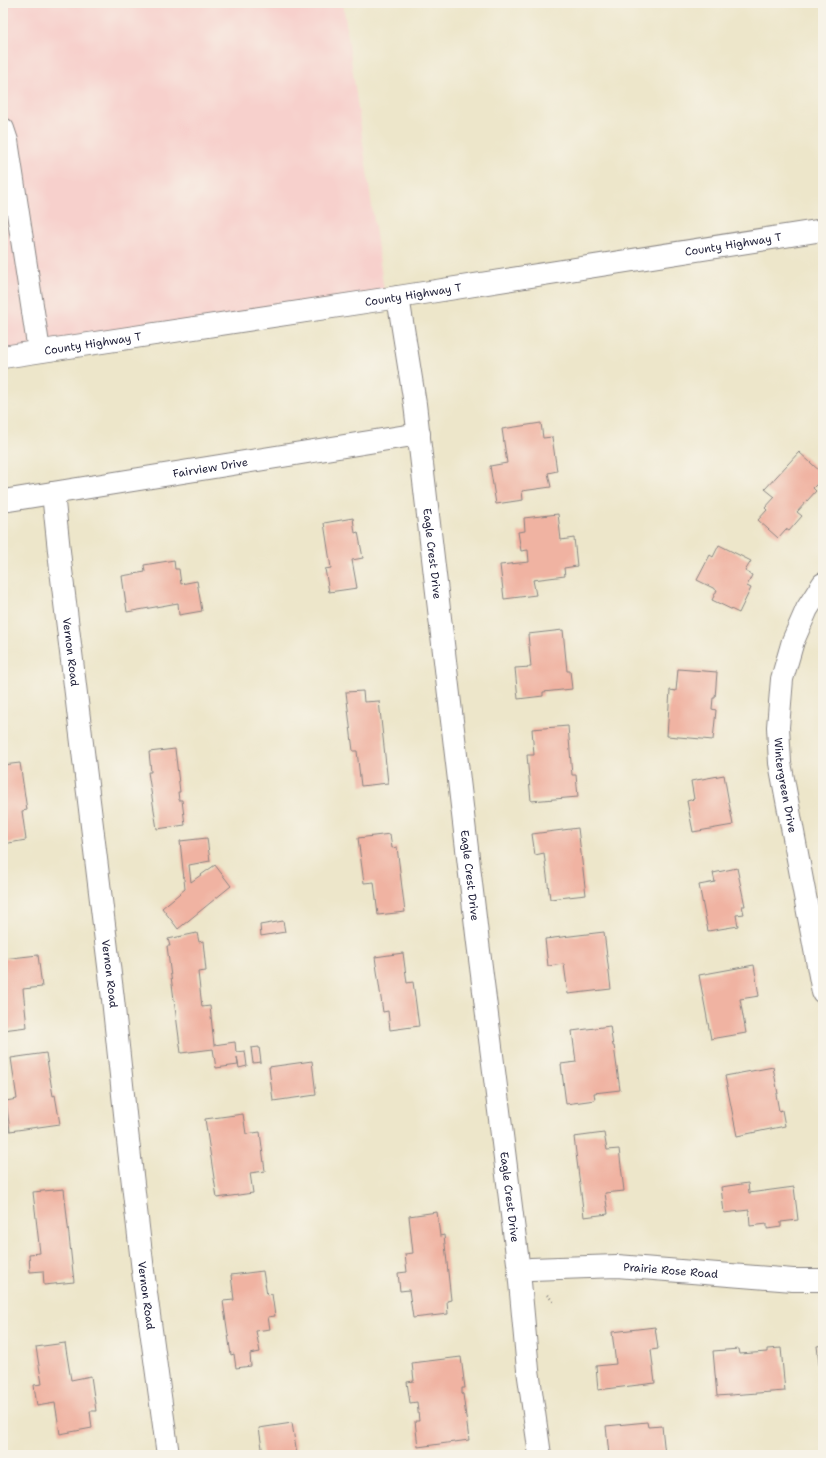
<svg xmlns="http://www.w3.org/2000/svg" width="826" height="1458" viewBox="0 0 826 1458" font-family="'Shantell Sans',sans-serif">
	<style>
		.built { fill: #f7d0cc }
		.building { fill: #f0b3a2 }
		.lines { fill: none; stroke-linecap: round; stroke-linejoin: round }
		.minor-casing { stroke: #888482; stroke-width: 24 }
		.major-casing { stroke: #888482; stroke-width: 24 }
		.path { stroke: #888482; stroke-width: 2.5; stroke-dasharray: 1 3; stroke-linecap: butt }
		.minor { stroke: #fff; stroke-width: 22 }
		.major { stroke: #fff; stroke-width: 22 }
		.labels { text-anchor: middle; stroke-width: 3; stroke-linejoin: round; paint-order: stroke }
		.street-label { font-size: 11px; fill: #22223b; stroke: #f7f3e8 }
	</style>
	<rect width="100%" height="100%" fill="#f7f3e8"/>
	<filter id="ink" filterUnits="userSpaceOnUse"><feTurbulence type="fractalNoise" baseFrequency=".025" numOctaves="2"/><feDisplacementMap in="SourceGraphic" scale="8" xChannelSelector="R" yChannelSelector="G"/><feConvolveMatrix kernelMatrix="1 2 1 2 8 2 1 2 1" color-interpolation-filters="sRGB"/></filter>
	<filter id="wash" filterUnits="userSpaceOnUse"><feTurbulence type="fractalNoise" baseFrequency=".012" numOctaves="4" result="noise"/><feDisplacementMap in="SourceGraphic" scale="16" xChannelSelector="R" yChannelSelector="G"/><feGaussianBlur stdDeviation="0.9" result="paint"/><feColorMatrix in="noise" values="0 0 0 0 0 0 0 0 0 0 0 0 0 0 0 0 0 1.4 0 .05"/><feComposite in="paint" operator="in"/></filter>
	<g filter="url(#wash)">
		<rect width="100%" height="100%" fill="#ede6ca"/>
		<!-- built -->
		<path class="built" d="M3,3H343L385,298L3,356Z"/>
		<g id="blocks">
			<!-- building -->
			<g class="building">
				<path d="M541,423L543,438L552,437L557,471L548,473L551,487L522,491L523,500L496,504L490,466L507,463L502,429Z"/>
				<path d="M799,452L823,474V478L813,488L816,491L797,512L802,516L789,531L786,529L778,538L758,520L767,510L765,508L775,497L765,489Z"/>
				<path d="M558,514L561,540L574,538L577,566L564,568L565,576L533,580L536,595L504,599L500,565L529,562L528,550L521,551L518,532L525,531L524,518Z"/>
				<path d="M353,518L355,533L358,532L363,558L352,560L357,588L329,592L325,569L331,568L324,523Z"/>
				<path d="M719,545L751,561L745,571L752,575L747,586L751,588L739,613L712,600L717,590L697,580L710,555L713,557Z"/>
				<path d="M174,560L175,569H179L181,584L197,581L202,611L179,615L178,603L127,612L122,576L145,572L144,565Z"/>
				<path d="M563,630L567,671H570L572,689L543,692V696L518,699L515,668L531,667L528,634Z"/>
				<path d="M678,669L717,672L715,698H713L712,709L716,710L713,740L667,736L670,690L676,691Z"/>
				<path d="M363,691L364,702L379,701L388,783L361,786L357,751H353L346,692Z"/>
				<path d="M568,726L572,775H576L578,797L531,801L527,755H534L532,729Z"/>
				<path d="M175,749L180,792H178L179,800H182L185,825L157,829L148,772H151L149,752Z"/>
				<path d="M20,763L27,810L22,811L26,840L3,844V765Z"/>
				<path d="M724,775L733,825L693,832L687,801L694,799L691,781Z"/>
				<path d="M578,828L586,895L550,899L544,853L535,855L532,834Z"/>
				<path d="M390,834L392,848L397,847L405,912L378,915L374,882L364,883L358,838Z"/>
				<path d="M207,838L210,861L189,865L191,882L215,865L231,886L178,929L162,908L185,889L180,841Z"/>
				<path d="M737,868L745,906H742L744,914L736,915L738,926L708,931L699,885L715,882L713,873Z"/>
				<path d="M283,921L285,932L261,936L260,925Z"/>
				<path d="M604,932L611,989L568,994L564,964L548,966L545,939Z"/>
				<path d="M197,933L199,942L203,941L206,971L198,972L202,1007L210,1006L214,1045L235,1042L236,1052L245,1051L247,1066L239,1068L237,1057L238,1065L216,1068L213,1049L181,1053L167,946H170L168,939Z"/>
				<path d="M403,953L407,983L413,982L419,1026L390,1030L388,1011L383,1012L375,957Z"/>
				<path d="M38,955L42,987L23,989L27,1027L3,1030V959Z"/>
				<path d="M754,965L759,996L740,999L746,1033L711,1039L699,975Z"/>
				<path d="M610,1026L613,1046H614L620,1090L594,1093L595,1100L566,1104L561,1064L576,1062L572,1031Z"/>
				<path d="M259,1047L261,1062L253,1063L251,1048Z"/>
				<path d="M46,1053L53,1096L55,1095L60,1124L10,1131L6,1101L17,1099L11,1058Z"/>
				<path d="M312,1061L316,1095L273,1101L269,1067Z"/>
				<path d="M773,1067L778,1094H776L779,1111L782,1110L785,1126L737,1136L725,1076Z"/>
				<path d="M243,1114L246,1134L260,1132L265,1171L250,1173L253,1193L217,1198L205,1119Z"/>
				<path d="M604,1133L607,1150L619,1149L624,1191L605,1193L608,1214L584,1217L574,1137Z"/>
				<path d="M748,1183L749,1193L794,1187L798,1220L781,1222V1227L767,1229V1224L750,1226L749,1210L724,1213L721,1187Z"/>
				<path d="M64,1189L74,1282L44,1285L43,1271L30,1272L29,1254L40,1253L33,1192Z"/>
				<path d="M437,1212L440,1236L444,1235L451,1300L447,1301L448,1314L413,1318L409,1290L400,1291L398,1273L407,1272L405,1254L413,1253L409,1216Z"/>
				<path d="M263,1271L267,1295L272,1294L275,1316L268,1317L270,1329L256,1331L260,1352L250,1354L251,1366L236,1368L234,1354L231,1355L223,1301L234,1300L231,1275Z"/>
				<path d="M655,1327L658,1349L651,1350L655,1383L598,1390L596,1366L616,1364L612,1332Z"/>
				<path d="M65,1343L71,1380L91,1376L96,1411H90L92,1428L60,1434L55,1403L37,1406L34,1385L42,1384L36,1347Z"/>
				<path d="M823,1345V1389H822L817,1346Z"/>
				<path d="M781,1348L785,1391L717,1396L713,1351L739,1349L740,1354L767,1352V1349Z"/>
				<path d="M461,1357L465,1388H462V1394H463L469,1440L418,1447L415,1421H419L417,1402L410,1403L407,1382L414,1381L412,1363Z"/>
				<path d="M647,1422L648,1427L662,1426L665,1455H609L606,1426Z"/>
				<path d="M292,1423L297,1455H263L259,1428Z"/>
			</g>
		</g>
	</g>
	<g filter="url(#ink)">
		<use href="#blocks" fill-opacity="0" stroke="#888482" stroke-width="1"/>
		<g class="lines">
			<defs>
				<g id="minor">
					<path d="M3,129L7,141L39,351"/>
					<path id="s1" d="M398,297L415,404L478,943L519,1271L528,1370L540,1455"/>
					<path id="s2" d="M53,493L61,570L113,999L126,1123L143,1271L168,1455"/>
					<path id="s3" d="M3,501L419,434"/>
					<path id="s4" d="M823,584L807,609L793,641L782,679L778,727L780,763L823,992"/>
					<path id="s5" d="M519,1271L531,1269L617,1266L793,1280H823"/>
				</g>
				<g id="major">
					<path id="s6" d="M3,357L398,297L823,230"/>
				</g>
			</defs>
			<!-- minor casing -->
			<use href="#minor" class="minor-casing"/>
			<!-- major casing -->
			<use href="#major" class="major-casing"/>
			<!-- path -->
			<path class="path" d="M547,1295L554,1302"/>
			<!-- minor -->
			<use href="#minor" class="minor"/>
			<!-- major -->
			<use href="#major" class="major"/>
		</g>
	</g>
	<g class="labels">
		<!-- street labels -->
		<g class="street-label">
			<text dy="4" stroke="none"><textPath href="#s6" startOffset="739">County Highway T</textPath></text>
			<text dy="4" stroke="none"><textPath href="#s6" startOffset="415">County Highway T</textPath></text>
			<text dy="4" stroke="none"><textPath href="#s6" startOffset="91">County Highway T</textPath></text>
			<text dy="4" stroke="none"><textPath href="#s3" startOffset="210">Fairview Drive</textPath></text>
			<text dy="4" stroke="none"><textPath href="#s1" startOffset="259">Eagle Crest Drive</textPath></text>
			<text dy="4" stroke="none"><textPath href="#s2" startOffset="160">Vernon Road</textPath></text>
			<text dy="4" stroke="none"><textPath href="#s4" startOffset="211">Wintergreen Drive</textPath></text>
			<text dy="4" stroke="none"><textPath href="#s1" startOffset="583">Eagle Crest Drive</textPath></text>
			<text dy="4" stroke="none"><textPath href="#s2" startOffset="484">Vernon Road</textPath></text>
			<text dy="4" stroke="none"><textPath href="#s1" startOffset="907">Eagle Crest Drive</textPath></text>
			<text dy="4" stroke="none"><textPath href="#s5" startOffset="152">Prairie Rose Road</textPath></text>
			<text dy="4" stroke="none"><textPath href="#s2" startOffset="808">Vernon Road</textPath></text>
		</g>
	</g>
	<!-- margin -->
	<rect width="826" height="1458" fill="none" stroke="#f7f3e8" stroke-width="16"/>
</svg>
